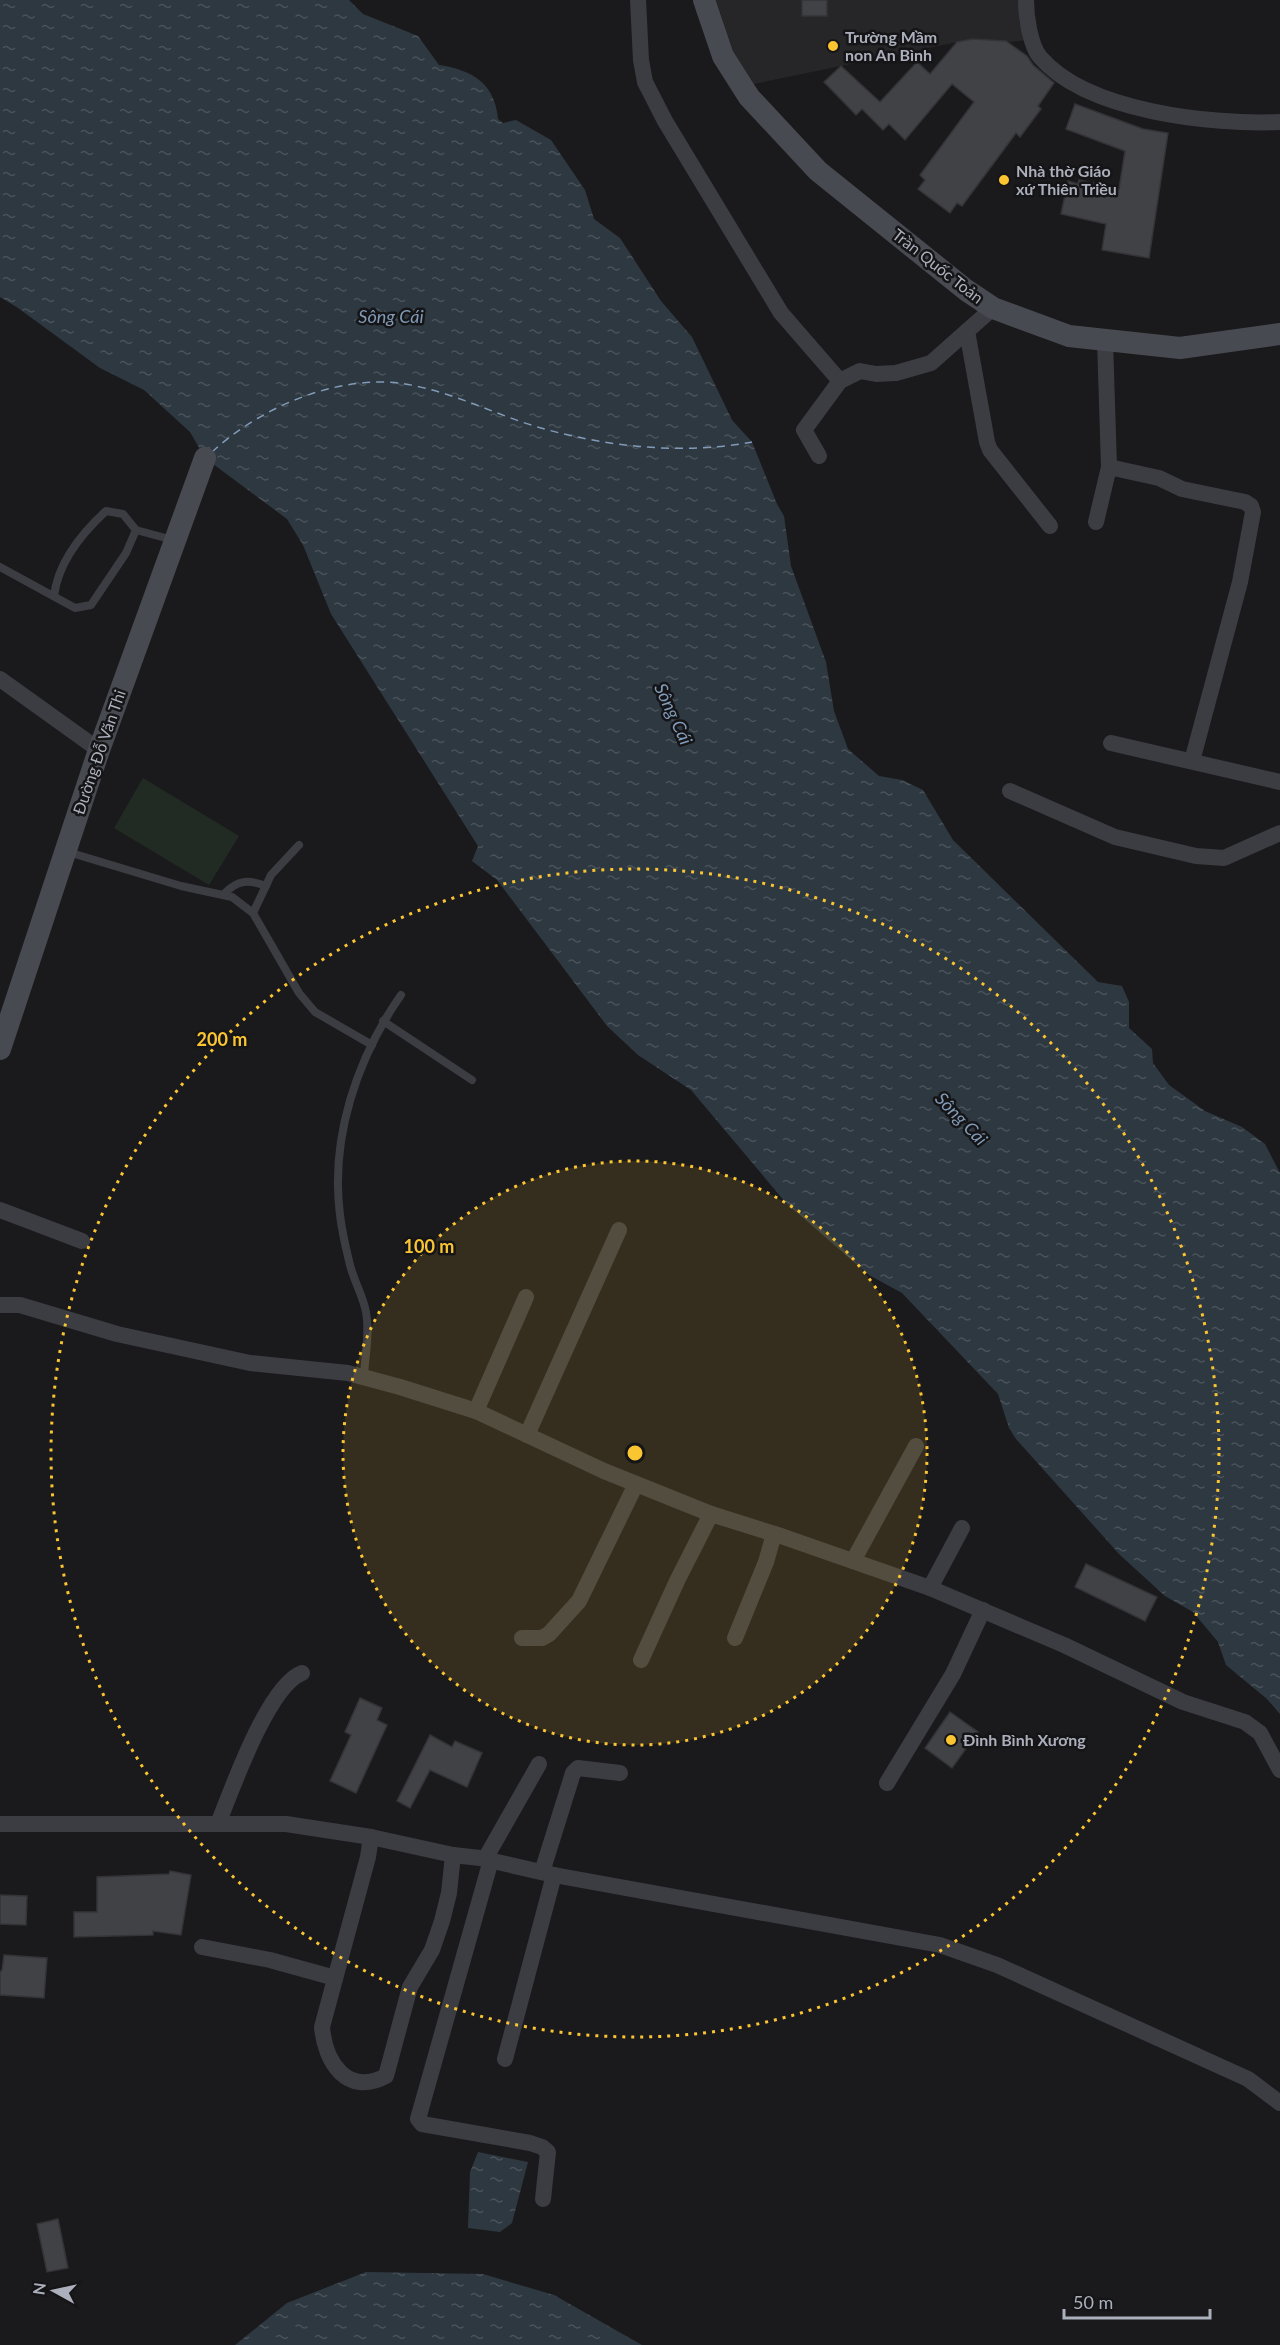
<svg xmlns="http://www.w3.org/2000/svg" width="1280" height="2345" viewBox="0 0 1280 2345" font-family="Lato,sans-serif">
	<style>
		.built { fill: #262629 }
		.grass { fill: #212b23 }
		.water { fill: url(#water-ripples) }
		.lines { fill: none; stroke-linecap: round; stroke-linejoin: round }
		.ferry { stroke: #819bb8; stroke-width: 1.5; stroke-dasharray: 8 6; stroke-linecap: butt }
		.building { fill: #414246; stroke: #343438; stroke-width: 1.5 }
		.lane { stroke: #3c3d43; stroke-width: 8 }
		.street { stroke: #3c3d43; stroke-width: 16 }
		.secondary { stroke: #484a51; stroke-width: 22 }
		.ring { fill: none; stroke: #fbc532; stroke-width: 3; stroke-dasharray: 3 6 }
		.poi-dot { fill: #fbc532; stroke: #151517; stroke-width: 2 }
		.labels { text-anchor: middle; stroke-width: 5; stroke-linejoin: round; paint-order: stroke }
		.poi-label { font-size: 16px; font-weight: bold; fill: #acb0bc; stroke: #151517; text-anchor: start }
		.street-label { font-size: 16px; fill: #acb0bc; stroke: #151517 }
		.water-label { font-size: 18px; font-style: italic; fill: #819bb8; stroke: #151517 }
		.centre { fill: #fbc532; stroke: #151517; stroke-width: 3 }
		.ring-label { font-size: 18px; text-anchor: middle; font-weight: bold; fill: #fbc532; stroke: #151517; stroke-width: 5; stroke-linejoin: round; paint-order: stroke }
	</style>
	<defs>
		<pattern id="water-ripples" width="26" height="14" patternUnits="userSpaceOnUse" patternTransform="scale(1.5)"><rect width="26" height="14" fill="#2e3841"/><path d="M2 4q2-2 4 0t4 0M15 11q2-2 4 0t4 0" fill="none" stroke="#4a525a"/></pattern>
	</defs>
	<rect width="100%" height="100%" fill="#1a1a1c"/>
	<!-- built -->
	<path class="built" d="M716,0H1019V21L1026,40L1011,42L972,39L754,84L733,51Z"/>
	<!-- grass -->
	<path class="grass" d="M143,778L239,836L209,885L114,828Z"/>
	<!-- water -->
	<g class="water">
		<path d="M0,0H349L363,14L418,36L439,65C473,70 495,84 498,119L503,123L516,120L551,140L585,190L594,219L620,238L661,301L692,337L732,420L752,442L777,504L784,516L791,566L826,662L834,711L848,749L879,776L902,780L923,790L953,840L1098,982L1122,986L1129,1002V1028L1152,1049L1153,1063L1169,1085L1205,1111L1242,1127L1265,1144L1280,1173V1714L1267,1699L1226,1665L1218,1642L1193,1612L1165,1596L1120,1555L1016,1439L1009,1428L998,1394L902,1293L869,1275L786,1203L691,1090L638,1055L607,1026L497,880L472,861L478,846L331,614L303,545L287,519L205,458L190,432L144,390L100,368L18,308L0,297Z"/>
		<path d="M478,2152L528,2162L512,2223L500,2232L468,2228L470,2172Z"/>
		<path d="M366,2272L483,2274L554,2295L642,2345H235L287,2303Z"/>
	</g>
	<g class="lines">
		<!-- ferry -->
		<path class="ferry" d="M212,452C263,405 346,370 416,386C459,395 499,416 541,428C608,447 683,455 752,442"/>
	</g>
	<!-- building -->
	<g class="building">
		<rect x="802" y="0" width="25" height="16"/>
		<path d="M972,39L1006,41L1027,56L1033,65L1054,83L1038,106L1041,109L1020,137L1016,133L962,206L957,203L950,213L918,189L925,180L920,175L974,102L952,84L905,140L889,124L883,130L862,109L856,115L824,82L841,66L880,102L917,62L930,74L957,42Z"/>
		<path d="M1075,104L1143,129L1168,133L1149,258L1102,250L1106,224L1061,214L1068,181L1078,184L1079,180L1119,189L1125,151L1066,129Z"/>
		<path d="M1086,1564L1157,1597L1145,1621L1075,1587Z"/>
		<path d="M360,1698L382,1708L377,1720L387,1725L356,1793L330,1781L351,1735L345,1732Z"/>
		<path d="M950,1712L978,1732L952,1768L925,1748Z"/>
		<path d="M430,1735L452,1747L455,1741L482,1753L467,1787L430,1770L410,1808L397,1801Z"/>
		<path d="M170,1871L191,1875L181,1935L153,1931V1935L74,1937V1912H97V1877L169,1874Z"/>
		<path d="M0,1895L27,1896L26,1925L0,1924Z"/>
		<path d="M4,1955L47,1958L44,1998L0,1995V1972L2,1970Z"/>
		<path d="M58,2219L68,2268L47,2272L37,2224Z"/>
	</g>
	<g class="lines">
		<!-- lane -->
		<g class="lane">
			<path d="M0,567L75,608L91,605L126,553L136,530L173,540"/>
			<path d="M54,596C58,563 82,533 106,511L123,514L136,530"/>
			<path d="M68,852L181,886L232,897L253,913L299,993L315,1012L372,1045"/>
			<path d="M224,894C237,880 248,879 266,886"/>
			<path d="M253,913L271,875L299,845"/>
			<path d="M383,1021L472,1080"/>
			<path d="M364,1376C365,1356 370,1333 366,1312C363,1296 354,1281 350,1265C346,1249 342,1232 340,1215C330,1138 357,1058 401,995"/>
		</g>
		<!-- street -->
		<g class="street">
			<path d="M638,0L641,60L645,82L665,121L781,313L840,381"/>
			<path d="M1026,0C1026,16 1030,45 1040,57C1087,112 1212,125 1280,122"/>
			<path d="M967,331L987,442L990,450L1050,526"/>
			<path d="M819,456L804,430L840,381L860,371L876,374L896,373L931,363L993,308"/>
			<path d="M1109,467L1159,478L1182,489L1245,502L1251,506L1253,512L1240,582L1192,761"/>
			<path d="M1096,522L1109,467L1105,340"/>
			<path d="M0,679L99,750"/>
			<path d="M1111,743L1280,782"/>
			<path d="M1010,791L1115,837L1196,856L1224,858L1280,833"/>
			<path d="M0,1210L82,1241"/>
			<path d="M0,1305H20L117,1334L250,1363L348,1373L400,1387L476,1411L604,1471L711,1514L781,1536L930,1588L1064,1645L1183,1702L1245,1722L1260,1733L1280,1770"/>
			<path d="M476,1411L526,1297"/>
			<path d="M527,1435L619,1230"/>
			<path d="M853,1561L916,1446"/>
			<path d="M930,1588L962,1528"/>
			<path d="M522,1638H542L549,1634L579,1601L636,1484"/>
			<path d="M735,1638L766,1562L774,1534"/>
			<path d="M641,1660L677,1581L711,1514"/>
			<path d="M887,1783L953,1674L983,1610"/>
			<path d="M0,1824H286L371,1837L453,1855L480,1858L554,1875L940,1945L997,1965L1248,2079L1280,2103"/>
			<path d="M218,1824C232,1789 268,1686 302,1673"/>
			<path d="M371,1837L368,1857L322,2027C325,2062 347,2097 386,2076L410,1987L432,1950L442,1921L449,1893L453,1855"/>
			<path d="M485,1859L539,1764"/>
			<path d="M491,1860L418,2119L422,2124L530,2143L542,2147L548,2152L543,2199"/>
			<path d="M542,1872L573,1773L578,1768L620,1773"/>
			<path d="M202,1947L270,1960L335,1978"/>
			<path d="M505,2059L554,1875"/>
		</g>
		<!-- secondary -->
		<g class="secondary">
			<path d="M704,0L723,56L749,97L818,171L966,290L993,308L1069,336L1180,348L1280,334"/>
			<path d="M0,1049L99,750L205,458"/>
		</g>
	</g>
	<!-- distance rings -->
	<circle cx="635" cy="1453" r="292" fill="#fbc532" fill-opacity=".12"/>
	<g class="ring">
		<circle cx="635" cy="1453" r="292"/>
		<circle cx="635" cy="1453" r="584"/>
	</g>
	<!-- markers -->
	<g class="poi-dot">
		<circle cx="833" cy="46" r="6"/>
		<circle cx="1004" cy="180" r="6"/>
		<circle cx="951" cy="1740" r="6"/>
	</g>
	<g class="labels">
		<!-- poi labels -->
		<g class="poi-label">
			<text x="845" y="43">Trường Mầm<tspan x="845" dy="18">non An Bình</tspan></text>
			<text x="1016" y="177">Nhà thờ Giáo<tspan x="1016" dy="18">xứ Thiên Triều</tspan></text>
			<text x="963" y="1746">Đình Bình Xương</text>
		</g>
		<!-- street labels -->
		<g class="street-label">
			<text transform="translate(938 266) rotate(38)" y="6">Trần Quốc Toản</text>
			<text transform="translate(99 752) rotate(-71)" y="6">Đường Đỗ Văn Thi</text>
		</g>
		<!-- water labels -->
		<g class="water-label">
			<text x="391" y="323">Sông Cái</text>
			<text transform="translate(673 714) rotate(65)" y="6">Sông Cái</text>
			<text transform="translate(961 1119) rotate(46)" y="6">Sông Cái</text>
		</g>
	</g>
	<circle cx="635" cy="1453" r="9" class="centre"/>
	<g class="ring-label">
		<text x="222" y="1046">200 m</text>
		<text x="429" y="1253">100 m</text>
	</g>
	<!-- north arrow -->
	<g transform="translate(54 2291) rotate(278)" stroke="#151517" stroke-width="4.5" paint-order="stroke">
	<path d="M0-4.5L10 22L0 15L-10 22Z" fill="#acb0bc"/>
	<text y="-9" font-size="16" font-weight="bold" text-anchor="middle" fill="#acb0bc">N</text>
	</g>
	<!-- scale -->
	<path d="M1064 2309v9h146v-9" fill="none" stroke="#acb0bc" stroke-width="3"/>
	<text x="1073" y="2309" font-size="18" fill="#acb0bc" stroke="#151517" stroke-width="4.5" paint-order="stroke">50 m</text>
</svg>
